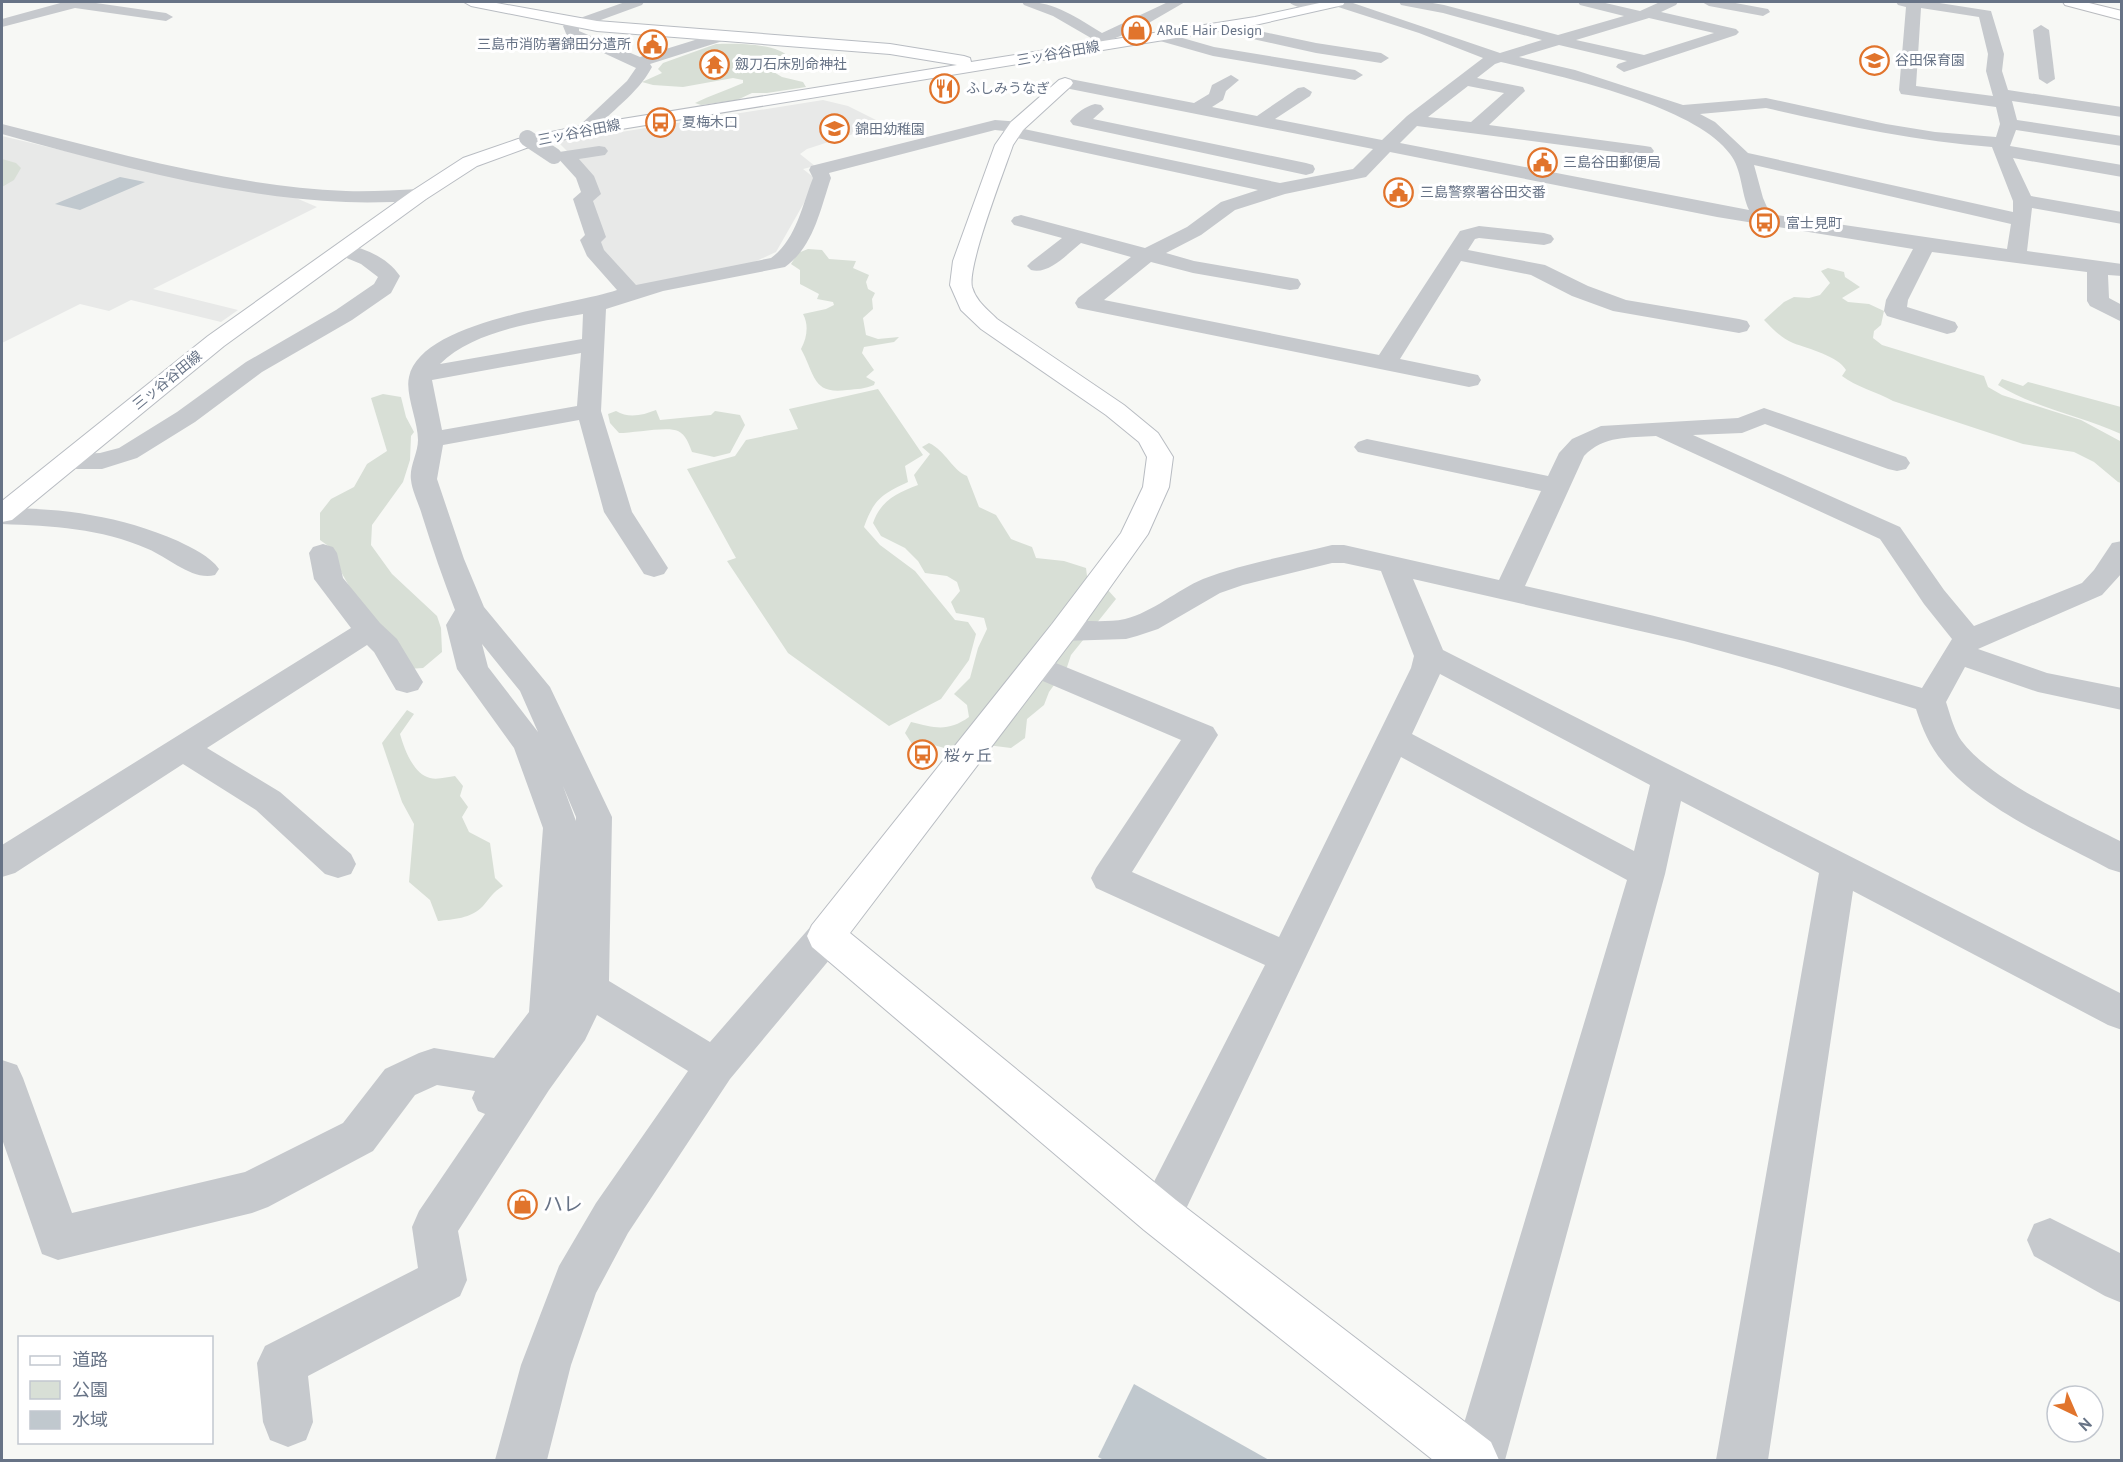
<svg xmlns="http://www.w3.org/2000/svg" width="2123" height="1462" viewBox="0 0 2123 1462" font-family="'PT Sans','Noto Sans JP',sans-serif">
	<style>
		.built { fill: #e8e9e8 }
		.green { fill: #d8dfd6 }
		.water { fill: #c0c8ce }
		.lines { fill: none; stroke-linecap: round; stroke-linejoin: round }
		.secondary-casing { stroke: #b8bcc2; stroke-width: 2 }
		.highway-casing { stroke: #b9bbbf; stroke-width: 2 }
		.street { fill: #c6c9cd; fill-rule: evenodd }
		.secondary { fill: #fff; fill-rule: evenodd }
		.highway { fill: #fff; fill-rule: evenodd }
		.street-bridge { stroke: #c6c9cd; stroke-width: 16 }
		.labels { text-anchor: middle; stroke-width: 6; stroke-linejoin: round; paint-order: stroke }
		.far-poi-label { font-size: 14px; fill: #677386; stroke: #fff; text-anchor: start }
		.far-street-label { font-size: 14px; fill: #677386; stroke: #fff }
		.poi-label { font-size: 16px; fill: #677386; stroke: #fff; text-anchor: start }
		.near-poi-label { font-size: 20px; fill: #677386; stroke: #fff; text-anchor: start }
	</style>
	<rect width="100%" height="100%" fill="#f7f8f5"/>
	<!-- built -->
	<g class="built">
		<path d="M823,100L848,106L884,124L807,149L800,154L815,166L803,169L817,180L776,252L752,263L635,287L600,252L589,199L598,197L593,177L558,142Z"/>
		<path d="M2,136L178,178L289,195L317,207L153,289L238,310L221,322L131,300L109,311L80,304L2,343Z"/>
	</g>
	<!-- green -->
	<g class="green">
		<path d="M716,44C732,43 781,43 789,58L774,61L767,68L782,77L803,82L806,87L767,93H752L737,100L701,105L695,103C711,95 727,90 743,83V80L733,78L683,87L653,85L642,82L662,73L658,69L663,63Z"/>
		<path d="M2,159L16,163L21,168L14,180L2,187Z"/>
		<path d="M808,249L822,250L829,259L856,261L853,268L869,275L866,282L868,289L875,293L872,299L873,309L863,318L866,335L878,339L899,337L894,342L864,347L862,353L874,370L866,377L875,382L874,385C865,389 857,389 847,390C812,395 815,374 801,349C807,338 809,325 803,314L826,309L834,305L833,302L817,299L819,294L800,284V270L791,264L798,253Z"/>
		<path d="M1828,268L1844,272L1845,277L1860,287L1842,298L1848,302L1869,304L1884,311L1881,325L1874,331L1873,338L1882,345L1984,376L1988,387L2002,395L2081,420L2120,441L2121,483L2118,482L2094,462L2074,452L2023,444L1893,401C1877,392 1856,387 1842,376L1846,370C1838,356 1809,349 1793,343C1781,338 1773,329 1764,320L1784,302L1794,297L1809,298L1820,295L1830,283L1821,271Z"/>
		<path d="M2002,379L2023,386L2028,382L2121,407V434C2082,416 2035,408 1998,385Z"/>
		<path d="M878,389L923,455L905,466L908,482C882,494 874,499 864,527L880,545L915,571L955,620L968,622L976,634L969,660L941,699L889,726L788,653L727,561L736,558L687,469L735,456L746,440L798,429L789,409Z"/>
		<path d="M383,394L401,397L406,417L414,432L411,436L410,460L403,482L372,525L371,545L392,574L437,616L441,628L442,652L423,668L408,669L357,600L340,570L334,550L320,540V513L331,499L354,487L367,464L387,451L371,398Z"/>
		<path d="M656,410L660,420L711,415L715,411L740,415L745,425L730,453L714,457L692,452C689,444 686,435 678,431C668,426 634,433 619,433L610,423L608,414L616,411C629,419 643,415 656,410Z"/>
		<path d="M929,443C946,451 952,470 967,476L979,507L996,515L1011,539L1032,547L1036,558L1064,561L1086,568L1087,576L1107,589L1116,599L1071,655L1067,667L1049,692L1044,705L1027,719L1025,738L1011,748L963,742L948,749L930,744L914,747L905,733L911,722C935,728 948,732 969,717L967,705L954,694L970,678L978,648L987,629L984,618L956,613L951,602L960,591L957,582L947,576L925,573L918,561L905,548L881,536L873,523C881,500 897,493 918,485L914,475L930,454L922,447Z"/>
		<path d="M407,710L414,714L400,734C404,748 413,774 430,778C437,780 448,777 455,776L463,786L460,796L468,807L462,817L469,832L490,843L495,878L503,886C492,893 491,897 483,906C471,919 453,919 438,921L430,900L409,882L414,824L402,802L382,743Z"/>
	</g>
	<!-- water -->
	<g class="water">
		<path d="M120,177L145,182L80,210L55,204Z"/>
		<path d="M1134,1384L1269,1460H1104L1098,1457Z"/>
	</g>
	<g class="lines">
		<defs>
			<g id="secondary">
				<path d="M464,2H491L597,21L890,44L964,56L970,58L971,62L1255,17L1324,2H1345L1343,5L1255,25L585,135L529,147L477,166L426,199L224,346L12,520L2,522V501L208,336L412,191L463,158L518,139L585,125L957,65L890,54L597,31L471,6Z"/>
				<path d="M1065,78L1071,80L1073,83L1071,86L1023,130L1013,145C1004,171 967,266 972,287C976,301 987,309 997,319L1124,405L1158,433L1173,457L1169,487L1148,534L1074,638L850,933L1176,1200L1491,1442L1499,1460H1433L1144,1230L812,947L807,936L812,925L1052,624L1121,533L1143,487L1147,457L1139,442L1106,415L981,329L961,310L950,285L953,261L995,145L1011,122L1059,80Z"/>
			</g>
			<path id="highway" d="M2063,2H2085L2122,11V20L2065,5Z"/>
		</defs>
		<!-- secondary casing -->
		<use href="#secondary" class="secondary-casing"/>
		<!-- highway casing -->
		<use href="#highway" class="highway-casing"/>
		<!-- street -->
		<g class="street">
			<path d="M64,2H89L166,13L173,17L166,21L75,8L2,27V19Z"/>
			<path d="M625,2H644L642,5L579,28V31L640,57L724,31L732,36L729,39L650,64L652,67C637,95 611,110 591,134H579L576,130L579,126L627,81L636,68L567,36L563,26L566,23Z"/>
			<path d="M1022,2C1052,0 1077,18 1102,33L1168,2H1185L1140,28L1113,39L1118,44L1110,49L1053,16L1024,5Z"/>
			<path d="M1289,2H1324L1332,6C1324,14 1296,9 1289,2Z"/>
			<path d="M1330,2H1350L1500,53L1542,40L1443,13L1401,5L1399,2H1427L1444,5L1558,35L1624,16L1580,5L1578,2H1601L1640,11L1660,2H1678L1676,5L1661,12L1736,29L1739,32L1736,35L1624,72L1616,67L1618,64L1627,61L1559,45L1519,57L1575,70L1683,105L1766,98L1886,124L1935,132L1996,137L2000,124L1996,107L1901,94L1899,90L1906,7L1898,5L1896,2H1933L1991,11L2004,54L2002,71L2008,90L2122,107V117L2012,101L2017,120L2122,136V146L2016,130L2010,146L2122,165V177L2013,158L2031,196L2122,212V224L2032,208L2027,251L2122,264V276L2108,275L2109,298L2122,305V322L2090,306L2087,301V272L1932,252L1908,300L1907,307L1955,322L1958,327L1955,332L1947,334L1887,316L1884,311L1886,300L1913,249L1717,217L1390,152L1366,177L1285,194L1235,210L1201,235L1166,253L1194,261L1298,279L1301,284L1298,289L1290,290L1193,273L1151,262L1104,300L1379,355L1460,231L1479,226L1544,233L1551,235L1554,239L1551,243L1544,245L1479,238L1475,239L1468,250L1545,265L1588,286L1626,300L1739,319L1747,321L1750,326L1747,331L1739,333L1613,311L1572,296L1531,275L1461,261L1400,359L1478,375L1481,380L1478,385L1469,387L1078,308L1075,303L1078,298L1131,257L1081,243C1067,254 1049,275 1031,270L1027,266L1031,262L1062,238L1014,225L1011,221L1014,217L1021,215L1145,248L1187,227L1221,202L1258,190L1012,137L1006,136L1004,131L995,130L829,173L831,178C820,210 814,246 785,267L663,291L606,309L601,411L632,512L668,568L664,574L654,577L644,574L604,512L579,420L443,445L437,479L464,559L484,607L550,687L612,817L609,981L710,1042L812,925L826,921L840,925L845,936L840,947L730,1079L628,1233L596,1293L571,1365L547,1460H495L521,1365L559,1266L596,1203L688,1071L597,1015L585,1040L549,1090L458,1231L467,1280L460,1296L308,1376L313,1422L306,1440L288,1447L270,1440L263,1422L257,1363L265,1346L418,1268L412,1227L419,1211L485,1114L478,1111L472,1098L475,1091L437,1085L415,1095L373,1151L268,1207L252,1213L58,1260L42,1254L2,1139V1060L17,1065L23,1078L72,1213L245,1172L343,1123L385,1069L419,1053L434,1048L494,1058L529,1012L543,828L514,748L457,669L446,625L455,610C443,579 432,547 422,515C419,504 412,491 411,480C409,467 418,453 418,440C418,421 405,394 409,377C421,320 570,306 617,290L587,256L580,240L585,235L573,199L581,192L576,178L556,156L559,152L599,146L605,147L608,151L605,155L579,159L594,176L601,194L593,201L606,237L601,242L604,250L636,285L771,258C796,240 802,206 813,178L809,170L811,166L995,120L1023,122L1026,126L1024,129L1280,183L1353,169L1373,149L1065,88L1057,83L1065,78L1194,103L1209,94L1212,85L1231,75L1239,80L1226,91L1223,100L1212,107L1257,116L1298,88L1304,87L1312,92L1310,96L1275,119L1382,140L1407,116L1483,58L1419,33L1332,5ZM1921,8L1979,17L1988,54L1986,71L1993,96L1916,86ZM1649,18L1714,33L1644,55L1576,40ZM1501,62C1559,76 1695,105 1730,154C1742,169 1741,193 1749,210L1400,143L1417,126L1645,156L1651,155L1654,151L1651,147L1645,146L1489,125L1525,91L1523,87L1477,78L1495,64ZM1468,86L1504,93L1471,122L1428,117ZM1766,108C1841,125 1915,141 1992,147L2013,201V212L1748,153L1715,122L1700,114ZM1754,165L2011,224L2007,249L1770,214L1763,198ZM583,314L582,339L440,364C474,330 538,322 583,314ZM581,353L577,406L442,430L432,380ZM482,644L520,691L538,732L488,667ZM563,786L576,817V821Z"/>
			<path d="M1702,2H1730L1768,9L1770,12L1763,16L1709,6Z"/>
			<path d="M1217,22L1316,43L1381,53L1389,58L1381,63L1316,53L1212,30L1209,27L1212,24Z"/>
			<path d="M2041,25L2049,30L2055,79L2047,84L2039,79L2033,30Z"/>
			<path d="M1158,31L1214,47L1355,70L1363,75L1355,80L1213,56L1153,39L1150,36L1153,33Z"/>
			<path d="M1095,104L1101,105L1104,109L1093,119L1306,163L1313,165L1315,169L1313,173L1306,175L1073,125L1070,121C1076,113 1086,106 1095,104Z"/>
			<path d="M2,124C115,152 228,186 346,191C370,192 395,190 419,189L426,191L429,195L426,199L419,201C395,202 370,203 346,202C229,197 114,165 2,134Z"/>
			<path d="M344,244C366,249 387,257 400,276L391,293L352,320L262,372L195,422L137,458L102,469H68L59,467L55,461L59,455L100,453L119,448L177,412L246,362L336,310L374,284L378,277L361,264L337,254L334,250L337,246Z"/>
			<path d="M1764,408L1906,457L1910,463L1906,469L1897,471L1888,469L1765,424L1742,433L1693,435L1900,527L1944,590L1974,626L2082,583L2094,570L2112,543L2122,541V573L2102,595L1978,649L2047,673L2122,688V710L2038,692L1965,667L1946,702C1950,714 1953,726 1959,737C1985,778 2078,820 2122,842V873L2109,869C2057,841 1980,808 1943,762C1930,747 1922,728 1916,709L1779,667L1684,641L1413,579L1443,650L2122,994V1030L2108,1025L1853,891L1768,1460H1716L1819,873L1681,801L1665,874L1505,1460H1453L1627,880L1401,757L1176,1230L1160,1237L1144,1230L1137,1215L1265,965L1096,888L1091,878L1096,868L1181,740L1024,673L1019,666L1024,659L1035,656L1046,659L1213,727L1218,735L1132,872L1279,937L1411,668L1414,656L1381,571L1344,563H1332L1243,585L1220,593L1158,629L1137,636L1126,639L1063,641L1052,638L1048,631L1052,624C1076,618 1102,624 1125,619C1153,612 1177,590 1203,579C1244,563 1289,556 1332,545H1344L1499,580L1541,491L1358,452L1354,447L1358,442L1367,439L1548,476L1559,453L1572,439L1601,426L1738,418ZM1656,436L1880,539L1924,604L1952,639L1922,688C1790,649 1660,616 1525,586L1584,456C1604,435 1629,438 1656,436ZM1440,674L1650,785L1634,851L1412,734Z"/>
			<path d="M2,508C63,508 121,516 178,541C192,548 210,556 219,569L215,575C193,581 169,558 148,549C100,528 53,526 2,524Z"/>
			<path d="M323,544L333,547L337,553L343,578L380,623L397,639L423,682L418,690L407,693L396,690L374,652L367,645L207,748L280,792L351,854L356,864L351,874L338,878L325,874L256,810L183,764L15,873L2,877V845L351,628L314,579L309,553L313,547Z"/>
			<path d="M2050,1218L2122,1254V1303L2105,1296L2034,1256L2027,1240L2034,1224Z"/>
		</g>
		<!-- secondary -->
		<use href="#secondary" class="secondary"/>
		<!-- highway -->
		<use href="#highway" class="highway"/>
		<!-- street-bridge -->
		<path class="street-bridge" d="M527,138L554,156"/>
	</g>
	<!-- icons -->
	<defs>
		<symbol id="shop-ring" viewBox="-11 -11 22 22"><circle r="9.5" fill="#fff" stroke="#e1742c" stroke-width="1.5"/><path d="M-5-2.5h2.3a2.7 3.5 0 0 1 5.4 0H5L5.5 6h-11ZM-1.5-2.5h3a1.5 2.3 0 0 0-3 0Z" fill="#e1742c"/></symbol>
		<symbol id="civic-ring" viewBox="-11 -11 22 22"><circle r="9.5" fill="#fff" stroke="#e1742c" stroke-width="1.5"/><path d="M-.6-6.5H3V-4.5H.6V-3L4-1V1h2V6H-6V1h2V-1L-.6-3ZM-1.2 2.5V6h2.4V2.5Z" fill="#e1742c"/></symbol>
		<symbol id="school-ring" viewBox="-11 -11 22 22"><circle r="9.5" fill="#fff" stroke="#e1742c" stroke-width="1.5"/><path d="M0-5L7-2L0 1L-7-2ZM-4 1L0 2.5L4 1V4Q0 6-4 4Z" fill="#e1742c"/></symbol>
		<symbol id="temple-ring" viewBox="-11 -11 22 22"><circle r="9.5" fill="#fff" stroke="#e1742c" stroke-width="1.5"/><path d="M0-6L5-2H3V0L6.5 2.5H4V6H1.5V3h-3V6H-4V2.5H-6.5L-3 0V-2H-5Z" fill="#e1742c"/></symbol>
		<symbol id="restaurant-ring" viewBox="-11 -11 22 22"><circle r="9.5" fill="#fff" stroke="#e1742c" stroke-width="1.5"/><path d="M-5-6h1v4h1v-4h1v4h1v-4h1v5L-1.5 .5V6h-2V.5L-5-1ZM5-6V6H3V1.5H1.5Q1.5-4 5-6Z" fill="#e1742c"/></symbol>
		<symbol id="bus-ring" viewBox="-11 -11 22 22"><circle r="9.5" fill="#fff" stroke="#e1742c" stroke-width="1.5"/><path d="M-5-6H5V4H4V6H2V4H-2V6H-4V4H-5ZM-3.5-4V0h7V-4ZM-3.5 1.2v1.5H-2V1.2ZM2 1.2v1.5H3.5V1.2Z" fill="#e1742c"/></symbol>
	</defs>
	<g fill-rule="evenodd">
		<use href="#shop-ring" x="1120" y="14" width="33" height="33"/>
		<use href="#civic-ring" x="636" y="28" width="33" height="33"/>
		<use href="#school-ring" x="1858" y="44" width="33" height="33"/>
		<use href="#temple-ring" x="698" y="48" width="33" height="33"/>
		<use href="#restaurant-ring" x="928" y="72" width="33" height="33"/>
		<use href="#bus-ring" x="644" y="106" width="33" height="33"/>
		<use href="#school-ring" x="818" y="112" width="33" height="33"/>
		<use href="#civic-ring" x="1526" y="146" width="33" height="33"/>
		<use href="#civic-ring" x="1382" y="176" width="33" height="33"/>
		<use href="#bus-ring" x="1748" y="206" width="33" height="33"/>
		<use href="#bus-ring" x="906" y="738" width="33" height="33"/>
		<use href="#shop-ring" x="506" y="1188" width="33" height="33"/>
	</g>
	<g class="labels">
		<!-- far-poi labels -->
		<g class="far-poi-label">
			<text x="1157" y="35">ARuE Hair Design</text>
			<text x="631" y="49" text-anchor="end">三島市消防署錦田分遣所</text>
			<text x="1895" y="65">谷田保育園</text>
			<text x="735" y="69">劔刀石床別命神社</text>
			<text x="966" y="93">ふしみうなぎ</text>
			<text x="682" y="127">夏梅木口</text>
			<text x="855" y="134">錦田幼稚園</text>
			<text x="1563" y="167">三島谷田郵便局</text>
			<text x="1420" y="197">三島警察署谷田交番</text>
			<text x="1786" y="228">富士見町</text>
		</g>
		<!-- far-street labels -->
		<g class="far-street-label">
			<text transform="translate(1058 53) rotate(-10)" y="5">三ッ谷谷田線</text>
			<text transform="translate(579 132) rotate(-11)" y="5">三ッ谷谷田線</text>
			<text transform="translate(167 380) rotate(-39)" y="5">三ッ谷谷田線</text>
		</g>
		<!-- poi labels -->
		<g class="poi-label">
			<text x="944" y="761">桜ヶ丘</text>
		</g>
		<!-- near-poi labels -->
		<g class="near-poi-label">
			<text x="543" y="1211">ハレ</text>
		</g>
	</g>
	<!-- border -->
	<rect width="2123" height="1462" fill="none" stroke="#677386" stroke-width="6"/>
	<!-- legend -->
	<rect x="18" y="1336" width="195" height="108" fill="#ffffff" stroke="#c2c7cf" stroke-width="1.5"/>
	<rect x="30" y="1356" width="30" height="9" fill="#ffffff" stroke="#c2c7cf" stroke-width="1.5"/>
	<text x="72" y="1366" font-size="18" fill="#677386">道路</text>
	<rect x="30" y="1381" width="30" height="18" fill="#d8dfd6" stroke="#c2c7cf" stroke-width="1.5"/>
	<text x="72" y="1396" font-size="18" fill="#677386">公園</text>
	<rect x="30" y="1411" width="30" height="18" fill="#c0c8ce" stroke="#c2c7cf" stroke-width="1.5"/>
	<text x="72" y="1426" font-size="18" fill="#677386">水域</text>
	<!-- north arrow -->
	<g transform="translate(2075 1414) rotate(136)"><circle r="28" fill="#ffffff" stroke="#c2c7cf" stroke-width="1.5"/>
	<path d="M0-4.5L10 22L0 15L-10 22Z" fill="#e1742c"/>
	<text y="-9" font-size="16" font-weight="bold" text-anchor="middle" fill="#677386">N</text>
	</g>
</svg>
